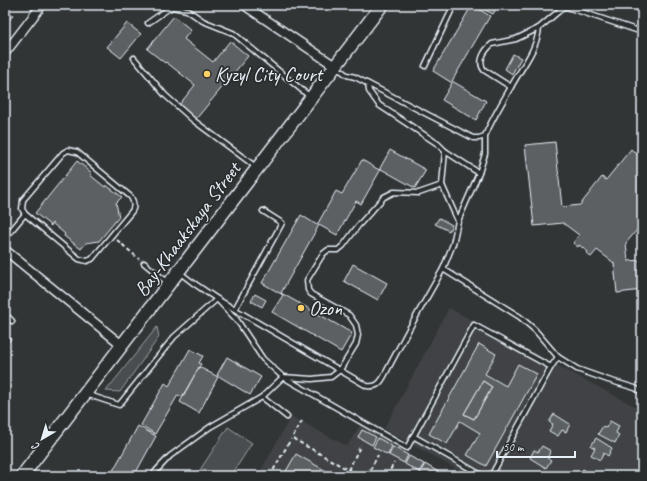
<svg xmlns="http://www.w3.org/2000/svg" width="647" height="481" viewBox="0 0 647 481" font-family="Caveat,sans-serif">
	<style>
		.built { fill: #3f4244 }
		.green { fill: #494d4f; stroke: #989fa4 }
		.building { fill: #5c6063; stroke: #e8f1f8; fill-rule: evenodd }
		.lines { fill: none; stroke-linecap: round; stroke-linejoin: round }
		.lane-casing { stroke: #e8f1f8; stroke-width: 7 }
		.street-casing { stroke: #e8f1f8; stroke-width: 11 }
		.secondary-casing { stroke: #e8f1f8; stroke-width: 15 }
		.path { stroke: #e8f1f8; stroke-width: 2; stroke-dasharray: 4 3; stroke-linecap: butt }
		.lane { stroke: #2a2d2e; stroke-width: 4 }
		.street { stroke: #2a2d2e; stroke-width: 8 }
		.secondary { stroke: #2a2d2e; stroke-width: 12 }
		.poi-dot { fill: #ffd166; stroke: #2a2d2e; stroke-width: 1.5 }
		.labels { text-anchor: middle; stroke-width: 3.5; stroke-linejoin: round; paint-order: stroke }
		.poi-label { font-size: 20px; fill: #e8f1f8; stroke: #2a2d2e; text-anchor: start }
		.street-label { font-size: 20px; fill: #e8f1f8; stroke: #2a2d2e }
	</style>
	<rect width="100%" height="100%" fill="#323536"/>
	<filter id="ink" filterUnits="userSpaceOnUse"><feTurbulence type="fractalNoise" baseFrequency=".025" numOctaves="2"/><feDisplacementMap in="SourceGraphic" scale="8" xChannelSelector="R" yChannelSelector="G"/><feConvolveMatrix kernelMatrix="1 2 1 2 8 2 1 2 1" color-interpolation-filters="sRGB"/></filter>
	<g filter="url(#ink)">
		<!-- built -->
		<g class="built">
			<path d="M449,308L642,410V476H469L384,429Z"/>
			<path d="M291,416L347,446L360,425L446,476H258Z"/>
		</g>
		<!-- green -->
		<g class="green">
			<path d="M157,327L159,337L120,392L106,391Z"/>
			<path d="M228,427L252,443L231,476H202L198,473Z"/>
		</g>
		<!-- building -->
		<g class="building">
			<path d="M472,5L490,16L452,81L486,101L476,120L442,100L452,83L433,71Z"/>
			<path d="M480,5H498L493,14L479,7Z"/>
			<path d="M5,8L13,15L5,26Z"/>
			<path d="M174,16L191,30L184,39L213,62L230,41L248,56L196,119L179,105L195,85L166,62L165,63L147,49Z"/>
			<path d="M127,23L141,34L121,58L107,47Z"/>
			<path d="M513,54L521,58L512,74L505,69Z"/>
			<path d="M555,142L562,207L580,205L602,177L606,180L631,149L642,159V224L626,243L628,261L642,260V290L617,293L614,263L597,250L591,257L587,254L588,252L579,245L578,247L573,243L579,235L563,223L534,226L525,145Z"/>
			<path d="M390,150L426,170L415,188L381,169L361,204L356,201L337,235L319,225L281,293L352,333L341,352L272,312L283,295L262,283L301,215L317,225L336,191L342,194L362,160L379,170Z"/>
			<path d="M77,161L92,173L90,175L105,187L106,185L122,197L116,203L119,217L99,241L86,243L81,249L64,236L65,234L52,223L51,226L35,213Z"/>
			<path d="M439,218L452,225L449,231L435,224Z"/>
			<path d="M353,264L387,283L378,300L344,281Z"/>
			<path d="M255,294L266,300L262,307L251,301Z"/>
			<path d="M5,334L11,339L5,346Z"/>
			<path d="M479,344L496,354L485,374L506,386L518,364L537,374L486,466L467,455L480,433L460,421L447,444L429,434ZM483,381L492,387L474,419L464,414Z"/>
			<path d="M190,349L203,356L199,363L201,364L182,397L178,395L155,434L141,425L165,383L169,386Z"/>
			<path d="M227,357L261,377L250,395L217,375Z"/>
			<path d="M199,367L218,377L199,413L180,402Z"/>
			<path d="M483,381L492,387L474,419L464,414Z"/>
			<path d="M554,414L570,424L566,432L562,430L558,436L549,431L553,424L549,422Z"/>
			<path d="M610,421L619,426L616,433L619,435L615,443L598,434L603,426L606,428Z"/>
			<path d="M138,426L156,436L134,476H110Z"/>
			<path d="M362,430L376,437L372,445L358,437Z"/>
			<path d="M378,438L392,446L388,455L373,447Z"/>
			<path d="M596,438L612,448L608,456L604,453L600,460L591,455L595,448L591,446Z"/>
			<path d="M542,446L551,451L547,458L551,460L546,468L530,458L534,450L538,452Z"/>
			<path d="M393,447L408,455L404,463L389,455Z"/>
			<path d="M296,454L335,476H291L285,473Z"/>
			<path d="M409,456L424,464L419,472L405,464Z"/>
			<path d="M425,464L440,473L438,476H427L420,473Z"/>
			<path d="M583,469L592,475V476H575L576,474L579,476Z"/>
		</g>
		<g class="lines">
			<defs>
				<g id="lane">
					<path d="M564,6L642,32"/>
					<path d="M148,23L168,9L173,7L187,10L203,21L233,33L309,96"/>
					<path d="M638,30L642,23"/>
					<path d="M134,58L165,95L193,120L256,167"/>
					<path d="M425,66L454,5"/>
					<path d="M336,67L347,75L355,77L473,138H479L485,136C492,119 502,103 511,87C521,68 537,50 539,28L566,5"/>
					<path d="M368,84L369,91L379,105L438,144L445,151L479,173"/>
					<path d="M511,87L484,70C477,61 485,50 492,44L516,39L539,28"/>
					<path d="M68,150L77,152L131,197C134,202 135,206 132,211L92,259L87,261L79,259L25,214L22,209L23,200L63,153Z"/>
					<path d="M445,151L442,185L458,221"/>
					<path d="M5,238L25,214"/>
					<path d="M144,263L167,282"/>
					<path d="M443,269L520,317L535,330L558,357L577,369L608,380L635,388L642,392"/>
					<path d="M179,272L192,282L217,299L367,386C375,387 379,385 383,378L409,329L443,269L453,244L458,221L479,173L485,154V136"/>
					<path d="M235,309L282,223L263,211"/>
					<path d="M5,314L12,321"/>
					<path d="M551,367L558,357"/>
					<path d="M86,394L119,405L174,337L217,299L237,320L263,359L283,377L312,379L331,377L340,370L356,344L358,335L356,325L349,315L311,294L308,290L307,280L323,254L328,250H338L343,246L358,226L384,197L394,192L419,193L442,185"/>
					<path d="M262,397L287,417"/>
					<path d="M413,436L483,476"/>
					<path d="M153,476L156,471L170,456L210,427L262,397L283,377L407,448L474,325L551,367L491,476"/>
				</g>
				<g id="street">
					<path d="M244,5L335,66"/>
					<path d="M5,53L42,5"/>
					<path d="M5,250L122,345"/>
				</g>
				<path id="secondary" d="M22,476L382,5"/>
			</defs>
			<!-- lane casing -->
			<use href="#lane" class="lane-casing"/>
			<!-- street casing -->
			<use href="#street" class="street-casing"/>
			<!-- secondary casing -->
			<use href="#secondary" class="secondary-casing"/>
			<!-- path -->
			<g class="path">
				<path d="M117,240L139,259"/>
				<path d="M302,421L292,438L359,476"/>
				<path d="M348,470L361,445"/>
				<path d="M270,476L291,439"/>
				<path d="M367,476L378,455"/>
				<path d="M387,476L394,463"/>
				<path d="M407,476L410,470"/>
			</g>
			<!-- lane -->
			<use href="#lane" class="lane"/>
			<!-- street -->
			<use href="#street" class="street"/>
			<!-- secondary -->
			<use href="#secondary" class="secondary"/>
		</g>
	</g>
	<!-- markers -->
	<g class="poi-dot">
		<circle cx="207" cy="74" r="4"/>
		<circle cx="301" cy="308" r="4"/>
	</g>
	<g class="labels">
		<!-- poi labels -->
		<g class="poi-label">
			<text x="215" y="81">Kyzyl City Court</text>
			<text x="309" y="315">Ozon</text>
		</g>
		<!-- street labels -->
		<g class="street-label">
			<text transform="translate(187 229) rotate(-53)" y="7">Bay-Khaakskaya Street</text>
		</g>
	</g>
	<!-- margin -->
	<rect width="647" height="481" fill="none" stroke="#2a2d2e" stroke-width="20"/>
	<rect x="10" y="10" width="627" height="461" fill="none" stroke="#e8f1f8" stroke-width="1.5" filter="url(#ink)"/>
	<!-- north arrow -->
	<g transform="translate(42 439) rotate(218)" stroke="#2a2d2e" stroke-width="3" paint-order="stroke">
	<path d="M0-3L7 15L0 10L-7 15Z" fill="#e8f1f8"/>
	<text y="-6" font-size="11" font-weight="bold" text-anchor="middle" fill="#e8f1f8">С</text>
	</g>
	<!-- scale -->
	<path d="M497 451v6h78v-6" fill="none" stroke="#e8f1f8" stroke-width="2"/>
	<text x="503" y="451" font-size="12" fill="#e8f1f8" stroke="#2a2d2e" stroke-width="3" paint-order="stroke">50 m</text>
</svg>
